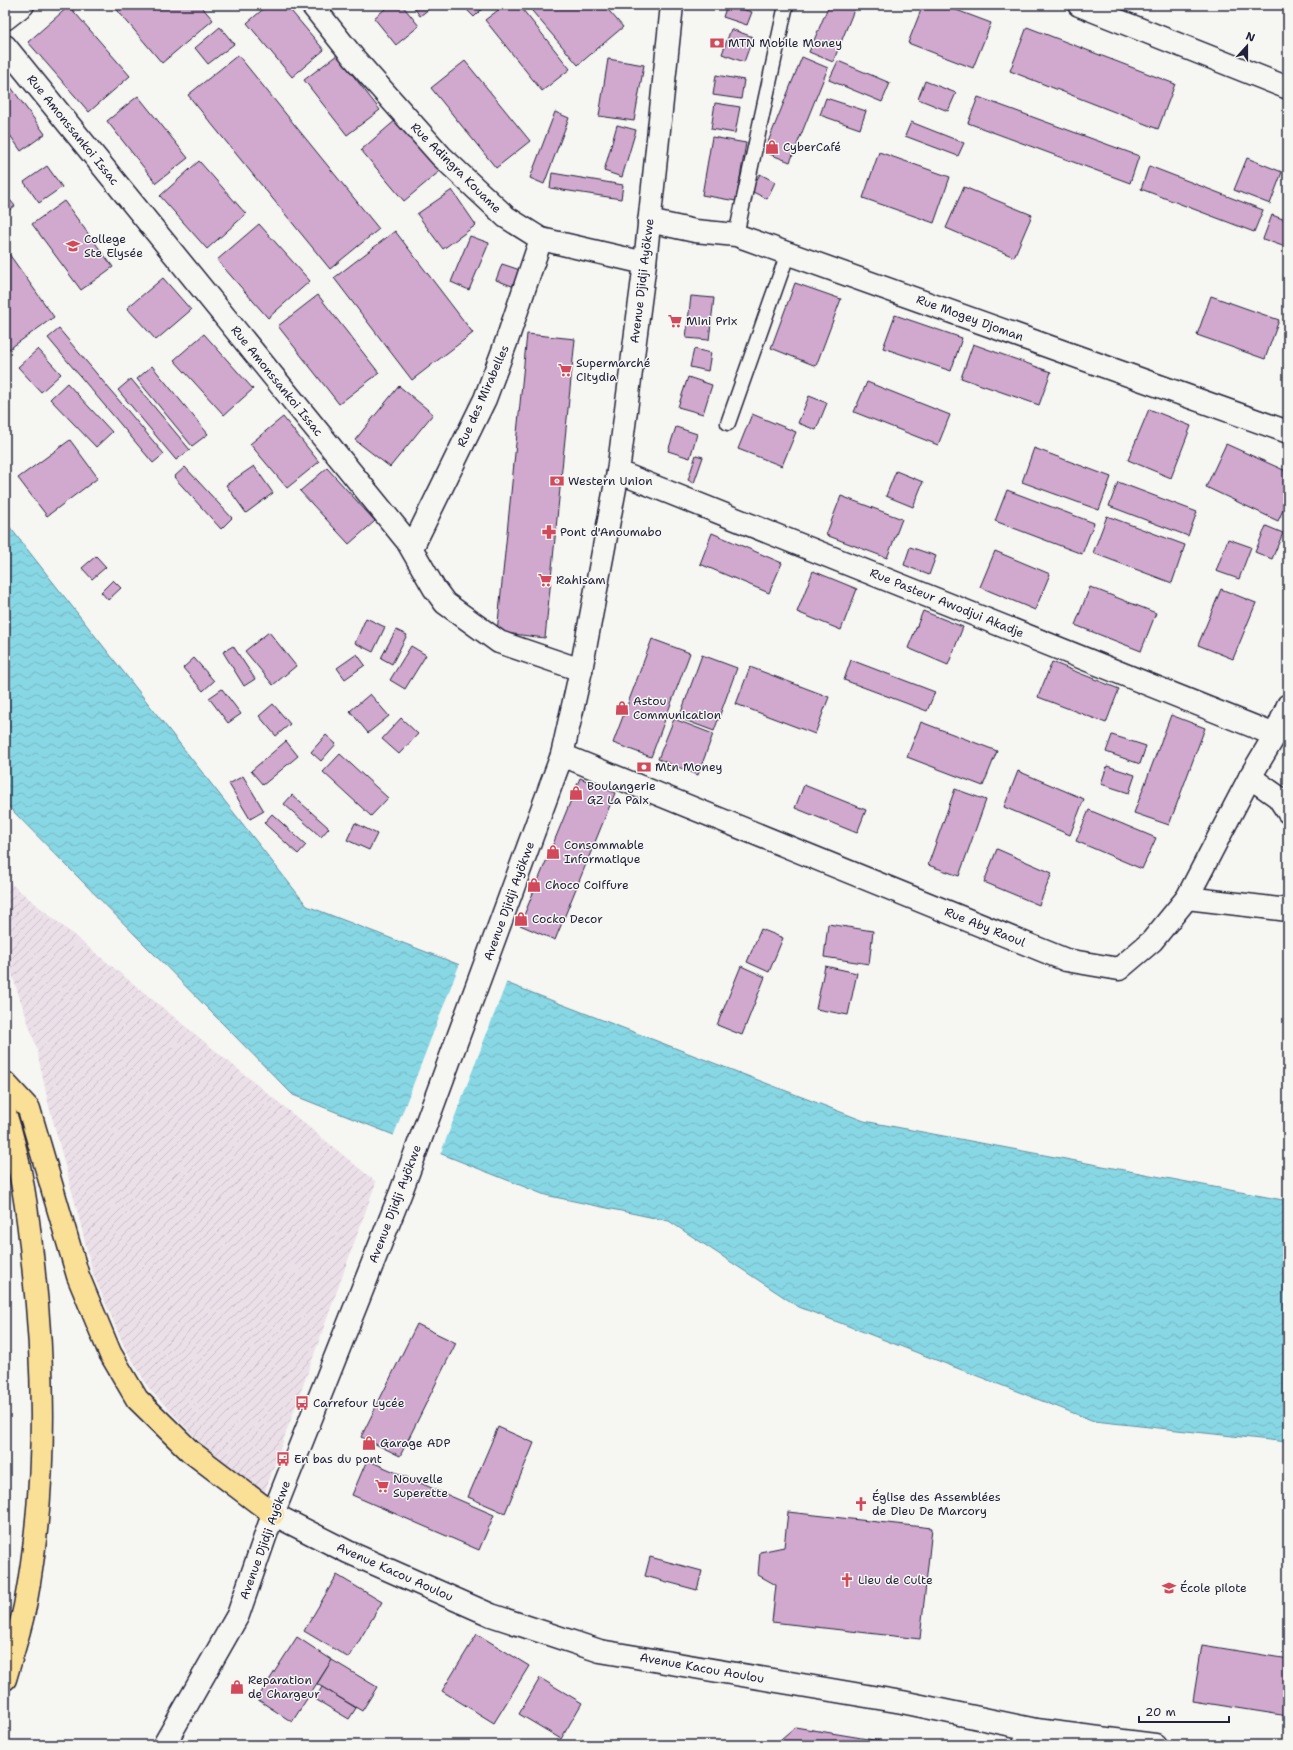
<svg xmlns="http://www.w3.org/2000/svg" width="1293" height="1750" viewBox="0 0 1293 1750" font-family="'Shantell Sans',sans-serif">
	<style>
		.industrial { fill: url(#industrial-furrows) }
		.water { fill: url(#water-waves); stroke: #5f8fa0 }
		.pier { fill: #f6f6f2 }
		.building { fill: #d1a9cf; stroke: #22223b }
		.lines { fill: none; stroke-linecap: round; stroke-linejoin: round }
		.lane-casing { stroke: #22223b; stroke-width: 17 }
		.street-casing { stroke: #22223b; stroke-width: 25 }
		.secondary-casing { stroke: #22223b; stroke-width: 25 }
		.highway-casing { stroke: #22223b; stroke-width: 25 }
		.lane { stroke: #f6f6f2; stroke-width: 14 }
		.street { stroke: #f6f6f2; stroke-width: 22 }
		.secondary { stroke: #f6f6f2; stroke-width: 22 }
		.highway { stroke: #fadf96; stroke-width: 22 }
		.labels { text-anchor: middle; stroke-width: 3; stroke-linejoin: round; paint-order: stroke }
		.poi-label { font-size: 12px; fill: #22223b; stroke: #f6f6f2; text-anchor: start }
		.street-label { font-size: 12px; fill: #22223b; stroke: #f6f6f2 }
	</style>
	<defs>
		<pattern id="industrial-furrows" width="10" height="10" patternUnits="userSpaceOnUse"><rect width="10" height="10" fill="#ebdfe8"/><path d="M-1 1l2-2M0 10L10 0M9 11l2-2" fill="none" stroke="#c9bfc8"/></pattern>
		<pattern id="water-waves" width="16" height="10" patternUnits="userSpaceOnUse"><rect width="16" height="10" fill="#88d7e4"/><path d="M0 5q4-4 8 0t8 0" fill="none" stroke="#75b8c4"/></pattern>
	</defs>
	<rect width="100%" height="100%" fill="#f6f6f2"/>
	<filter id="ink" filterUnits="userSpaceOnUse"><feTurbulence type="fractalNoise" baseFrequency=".025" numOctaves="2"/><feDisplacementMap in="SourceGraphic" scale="8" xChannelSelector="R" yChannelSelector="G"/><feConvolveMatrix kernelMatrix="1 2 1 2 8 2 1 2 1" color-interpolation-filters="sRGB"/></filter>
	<g filter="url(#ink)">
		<!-- industrial -->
		<path class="industrial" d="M5,879L376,1182L264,1494L199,1441L150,1390L125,1348L93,1274L75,1202L49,1106L36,1046L11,972L5,960Z"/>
		<!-- water -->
		<path class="water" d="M5,521L307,906L864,1121L1288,1201V1442L1094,1421L799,1307L669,1221L545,1195L293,1095L5,803Z"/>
		<!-- pier -->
		<path class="pier" d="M460,963L507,981L440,1155L393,1137Z"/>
		<!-- building -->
		<g class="building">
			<path d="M113,5H200L213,20L162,63Z"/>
			<path d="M268,5H286L324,50L292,77L247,23Z"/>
			<path d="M390,5H402L419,26L396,45L374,18Z"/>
			<path d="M412,5H434L420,16Z"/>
			<path d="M462,5H486L474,17Z"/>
			<path d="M505,5H519L570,69L542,91L485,20Z"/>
			<path d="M527,5H604L623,27L578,65Z"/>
			<path d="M727,5L752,12L747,25L723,17Z"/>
			<path d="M829,5H856L833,62L809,52Z"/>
			<path d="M923,5H943L991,23L973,68L908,43Z"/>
			<path d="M69,6L130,76L89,112L28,42Z"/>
			<path d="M220,27L234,44L208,64L195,48Z"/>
			<path d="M1027,27L1175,84L1158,129L1010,71Z"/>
			<path d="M731,29L753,37L744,62L722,54Z"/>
			<path d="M238,55L379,229L330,269L188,95Z"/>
			<path d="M337,55L380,110L347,135L304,80Z"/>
			<path d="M802,57L828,68L790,162L764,152Z"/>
			<path d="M608,59L644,65L634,121L599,116Z"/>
			<path d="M465,61L530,141L496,168L431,88Z"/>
			<path d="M838,61L890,83L882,102L829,80Z"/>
			<path d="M716,75L744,80L741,99L713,95Z"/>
			<path d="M5,79L45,134L21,151L5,128Z"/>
			<path d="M925,81L956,93L948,111L918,99Z"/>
			<path d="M138,96L188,158L156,183L107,121Z"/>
			<path d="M978,97L1139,156L1130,183L968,123Z"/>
			<path d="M826,98L866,111L860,129L820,115Z"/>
			<path d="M715,103L740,107L735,133L711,129Z"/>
			<path d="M555,112L569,118L544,184L530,178Z"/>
			<path d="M397,119L440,171L404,201L361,150Z"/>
			<path d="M911,122L964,143L958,156L905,136Z"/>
			<path d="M617,125L636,130L622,177L604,171Z"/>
			<path d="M712,137L746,143L736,201L702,195Z"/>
			<path d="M879,152L950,177L934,223L863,198Z"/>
			<path d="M1247,158L1282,172L1270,204L1234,190Z"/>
			<path d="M199,161L246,214L207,249L160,196Z"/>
			<path d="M47,166L62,187L39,203L24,182Z"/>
			<path d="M1149,166L1263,210L1254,232L1141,189Z"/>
			<path d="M552,173L623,185L621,199L550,188Z"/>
			<path d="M760,174L775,182L767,199L751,191Z"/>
			<path d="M964,187L1032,215L1014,257L946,228Z"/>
			<path d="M452,190L476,225L443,249L417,214Z"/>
			<path d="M5,194L15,206L5,213Z"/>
			<path d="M64,201L113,267L81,290L32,224Z"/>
			<path d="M1272,215L1288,221V248L1263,239Z"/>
			<path d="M259,224L310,281L268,318L217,260Z"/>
			<path d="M395,231L473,333L412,380L334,278Z"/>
			<path d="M470,236L489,243L469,290L451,282Z"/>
			<path d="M9,254L54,317L5,352V258Z"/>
			<path d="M502,264L526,272L520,289L496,280Z"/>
			<path d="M163,278L191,310L156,340L127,308Z"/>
			<path d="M795,283L841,299L816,366L771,348Z"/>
			<path d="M318,295L379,373L339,404L278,326Z"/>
			<path d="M691,296L714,298L709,340L686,338Z"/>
			<path d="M1211,296L1279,320L1265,359L1197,335Z"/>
			<path d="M895,315L962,338L951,371L883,348Z"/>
			<path d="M59,329L164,454L153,463L48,338Z"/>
			<path d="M204,334L253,389L224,415L174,360Z"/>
			<path d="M527,334L575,339L545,638L497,632Z"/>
			<path d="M973,344L1051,372L1039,405L961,378Z"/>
			<path d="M38,349L61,374L41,392L18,367Z"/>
			<path d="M694,349L711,353L708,371L690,367Z"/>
			<path d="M152,366L208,434L192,446L137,379Z"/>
			<path d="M688,377L712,385L703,414L678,407Z"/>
			<path d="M131,379L190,450L176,460L118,390Z"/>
			<path d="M867,382L950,415L938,445L854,412Z"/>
			<path d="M67,383L112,432L96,447L50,399Z"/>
			<path d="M399,386L433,414L390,467L355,440Z"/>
			<path d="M809,396L827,403L816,430L798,423Z"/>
			<path d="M1149,409L1191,426L1171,478L1128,460Z"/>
			<path d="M752,414L796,432L782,466L738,449Z"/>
			<path d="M283,417L319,462L287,488L250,444Z"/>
			<path d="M676,427L697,434L690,458L668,451Z"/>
			<path d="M70,440L98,478L47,516L18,478Z"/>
			<path d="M1226,444L1288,472V499L1278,521L1206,487Z"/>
			<path d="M1034,448L1111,477L1099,510L1022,482Z"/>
			<path d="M696,455L703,457L694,483L688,480Z"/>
			<path d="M254,466L273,493L246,513L226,485Z"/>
			<path d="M185,467L232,518L221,529L174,477Z"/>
			<path d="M327,468L375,521L349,544L300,491Z"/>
			<path d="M896,471L923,482L913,507L886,496Z"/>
			<path d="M1118,482L1197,512L1188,536L1109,506Z"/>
			<path d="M1007,490L1094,523L1082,554L995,521Z"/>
			<path d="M841,496L902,519L887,558L826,535Z"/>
			<path d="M1107,516L1185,545L1172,583L1093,553Z"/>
			<path d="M1266,526L1283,533L1272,559L1255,552Z"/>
			<path d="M712,533L782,563L769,593L700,564Z"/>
			<path d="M1228,539L1251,547L1239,579L1216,571Z"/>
			<path d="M910,547L936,556L929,575L904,565Z"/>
			<path d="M995,551L1050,574L1035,610L980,587Z"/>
			<path d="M96,556L106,567L92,579L82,568Z"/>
			<path d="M813,571L857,589L841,630L797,612Z"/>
			<path d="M113,580L121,588L108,600L101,592Z"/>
			<path d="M1090,587L1156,613L1141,651L1075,625Z"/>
			<path d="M1221,589L1256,603L1233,659L1198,645Z"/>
			<path d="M923,611L963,627L948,665L908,648Z"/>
			<path d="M366,618L385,627L373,652L355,643Z"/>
			<path d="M396,630L407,635L392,664L381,658Z"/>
			<path d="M269,632L296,666L273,685L245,651Z"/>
			<path d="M652,639L690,653L651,757L613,743Z"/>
			<path d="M233,646L255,679L244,686L223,652Z"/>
			<path d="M411,646L426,655L405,689L390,680Z"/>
			<path d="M357,654L365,665L345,679L337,668Z"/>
			<path d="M702,655L737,668L714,731L679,718Z"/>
			<path d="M194,658L214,681L203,691L183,668Z"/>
			<path d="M851,660L935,692L927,711L844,680Z"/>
			<path d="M1052,662L1119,689L1106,723L1038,697Z"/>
			<path d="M750,667L829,697L815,734L736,704Z"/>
			<path d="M222,689L241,714L228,723L209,698Z"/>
			<path d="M370,694L389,716L368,733L350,711Z"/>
			<path d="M273,704L290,724L276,736L259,716Z"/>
			<path d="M1171,715L1205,728L1169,825L1134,813Z"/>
			<path d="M401,718L418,734L399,754L382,739Z"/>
			<path d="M674,719L713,734L698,775L658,759Z"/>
			<path d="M921,722L997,751L983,786L907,757Z"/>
			<path d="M326,735L336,744L321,761L311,752Z"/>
			<path d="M1112,735L1146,746L1140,764L1106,752Z"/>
			<path d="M286,741L298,756L263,785L251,771Z"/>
			<path d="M340,754L388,798L371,816L323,772Z"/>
			<path d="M1107,766L1135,775L1129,793L1101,784Z"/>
			<path d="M1018,771L1084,799L1070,835L1004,807Z"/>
			<path d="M243,776L264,811L250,819L229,784Z"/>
			<path d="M580,778L615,793L555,940L520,925Z"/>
			<path d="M804,785L866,810L857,833L795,808Z"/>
			<path d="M955,789L986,800L959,876L928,865Z"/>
			<path d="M292,795L329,828L321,837L284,804Z"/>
			<path d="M1089,810L1156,838L1142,869L1076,841Z"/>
			<path d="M272,814L306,845L298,854L264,823Z"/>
			<path d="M355,823L377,834L369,850L347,840Z"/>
			<path d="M997,849L1052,873L1039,905L984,882Z"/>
			<path d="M828,924L873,931L869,964L824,957Z"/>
			<path d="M761,929L783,938L769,972L747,962Z"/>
			<path d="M741,966L765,977L742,1035L717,1025Z"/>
			<path d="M825,966L857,973L848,1015L816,1009Z"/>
			<path d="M417,1324L456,1343L400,1456L361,1437Z"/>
			<path d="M498,1427L534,1443L505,1513L468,1497Z"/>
			<path d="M367,1460L494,1515L479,1550L352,1495Z"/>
			<path d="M788,1512L932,1528L920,1639L772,1622L776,1585L758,1575L760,1552L784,1547Z"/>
			<path d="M650,1557L702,1571L697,1590L645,1576Z"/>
			<path d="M337,1575L382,1602L349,1658L304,1631Z"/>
			<path d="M477,1634L529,1666L494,1723L442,1691Z"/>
			<path d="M297,1637L332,1660L292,1722L257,1699Z"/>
			<path d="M1202,1645L1288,1659V1716L1193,1701Z"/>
			<path d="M332,1660L377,1687L362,1711L317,1684Z"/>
			<path d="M540,1678L582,1703L561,1739L519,1714Z"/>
			<path d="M322,1687L356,1708L349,1719L315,1699Z"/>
			<path d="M795,1727L904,1745H774Z"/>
		</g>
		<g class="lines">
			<defs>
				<g id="lane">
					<path d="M736,235L786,5"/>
					<path d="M728,423L788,253"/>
				</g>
				<g id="street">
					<path d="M312,5L354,58L441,156L506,217L541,239L645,263"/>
					<path d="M1079,5L1288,88"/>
					<path d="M5,19L23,5"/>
					<path d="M5,46L407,541L434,588L445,603L499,642L581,670"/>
					<path d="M649,221L695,231L736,235L1288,432"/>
					<path d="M618,472L1275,735"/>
					<path d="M412,548L485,399L507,340L541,239"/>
					<path d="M562,755L1066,960L1119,969L1152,941L1187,898L1250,777L1275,735L1288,705"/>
					<path d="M1250,777L1278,797L1288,812"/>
					<path d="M1187,898L1288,910"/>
					<path d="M273,1514L348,1552L491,1615L600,1651L902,1702L1036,1730L1155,1745"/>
					<path d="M1023,1745L1036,1730L1031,1745"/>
				</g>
				<path id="secondary" d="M164,1745L238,1615L273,1514L401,1192L562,755L581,670L618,472L645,263L672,5"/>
				<g id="highway">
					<path d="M5,1083L29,1109L78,1276L110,1353L137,1399L190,1451L273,1514"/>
					<path d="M5,1113C21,1162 28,1214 33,1265C46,1378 46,1494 25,1606C20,1630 12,1655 5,1679"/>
				</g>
			</defs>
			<!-- lane casing -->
			<use href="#lane" class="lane-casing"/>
			<!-- street casing -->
			<use href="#street" class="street-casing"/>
			<!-- secondary casing -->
			<use href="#secondary" class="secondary-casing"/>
			<!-- highway casing -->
			<use href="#highway" class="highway-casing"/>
			<!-- lane -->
			<use href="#lane" class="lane"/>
			<!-- street -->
			<use href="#street" class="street"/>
			<!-- secondary -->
			<use href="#secondary" class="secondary"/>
			<!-- highway -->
			<use href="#highway" class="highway"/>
		</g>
	</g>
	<!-- icons -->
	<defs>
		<symbol id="bank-bare" viewBox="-9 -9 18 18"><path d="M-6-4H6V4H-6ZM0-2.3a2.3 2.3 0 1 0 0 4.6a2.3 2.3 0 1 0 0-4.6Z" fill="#d1495b" stroke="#f6f6f2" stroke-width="2.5" paint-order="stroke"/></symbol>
		<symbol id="shop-bare" viewBox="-9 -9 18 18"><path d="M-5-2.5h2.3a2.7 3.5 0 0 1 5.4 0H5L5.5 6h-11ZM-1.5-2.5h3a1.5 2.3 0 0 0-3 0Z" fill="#d1495b" stroke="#f6f6f2" stroke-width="2.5" paint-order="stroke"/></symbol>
		<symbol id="school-bare" viewBox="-9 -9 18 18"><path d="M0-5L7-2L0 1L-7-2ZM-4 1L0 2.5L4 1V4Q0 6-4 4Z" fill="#d1495b" stroke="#f6f6f2" stroke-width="2.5" paint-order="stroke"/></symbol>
		<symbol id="supermarket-bare" viewBox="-9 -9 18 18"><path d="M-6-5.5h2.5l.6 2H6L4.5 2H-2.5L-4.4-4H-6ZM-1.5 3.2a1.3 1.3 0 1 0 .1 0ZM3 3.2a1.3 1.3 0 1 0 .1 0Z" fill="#d1495b" stroke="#f6f6f2" stroke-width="2.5" paint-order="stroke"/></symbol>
		<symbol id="pharmacy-bare" viewBox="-9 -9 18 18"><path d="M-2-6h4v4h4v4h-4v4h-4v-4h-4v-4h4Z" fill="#d1495b" stroke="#f6f6f2" stroke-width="2.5" paint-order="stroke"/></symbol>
		<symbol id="bus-bare" viewBox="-9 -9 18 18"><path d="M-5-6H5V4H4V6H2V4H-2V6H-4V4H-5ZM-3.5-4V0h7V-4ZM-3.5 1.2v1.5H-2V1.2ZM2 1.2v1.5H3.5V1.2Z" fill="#d1495b" stroke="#f6f6f2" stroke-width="2.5" paint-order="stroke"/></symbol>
		<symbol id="church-bare" viewBox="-9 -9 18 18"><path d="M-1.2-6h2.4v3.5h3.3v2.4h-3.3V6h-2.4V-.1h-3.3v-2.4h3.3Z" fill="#d1495b" stroke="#f6f6f2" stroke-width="2.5" paint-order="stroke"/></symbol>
	</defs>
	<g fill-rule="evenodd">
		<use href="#bank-bare" x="707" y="33" width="20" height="20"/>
		<use href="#shop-bare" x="762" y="137" width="20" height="20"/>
		<use href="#school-bare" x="63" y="236" width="20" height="20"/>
		<use href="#supermarket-bare" x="665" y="311" width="20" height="20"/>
		<use href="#supermarket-bare" x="555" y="360" width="20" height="20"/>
		<use href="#bank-bare" x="547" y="471" width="20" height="20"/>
		<use href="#pharmacy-bare" x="539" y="522" width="20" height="20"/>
		<use href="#supermarket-bare" x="535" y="570" width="20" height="20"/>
		<use href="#shop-bare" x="612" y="698" width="20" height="20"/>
		<use href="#bank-bare" x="634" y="757" width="20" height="20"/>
		<use href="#shop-bare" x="566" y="783" width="20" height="20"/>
		<use href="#shop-bare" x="543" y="842" width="20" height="20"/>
		<use href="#shop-bare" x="524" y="875" width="20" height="20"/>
		<use href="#shop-bare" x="511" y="909" width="20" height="20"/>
		<use href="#bus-bare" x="292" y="1393" width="20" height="20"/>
		<use href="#shop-bare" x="359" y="1433" width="20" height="20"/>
		<use href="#bus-bare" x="273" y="1449" width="20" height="20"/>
		<use href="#supermarket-bare" x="372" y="1476" width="20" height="20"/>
		<use href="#church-bare" x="851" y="1494" width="20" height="20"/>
		<use href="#church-bare" x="837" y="1570" width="20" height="20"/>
		<use href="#school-bare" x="1159" y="1578" width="20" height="20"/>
		<use href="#shop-bare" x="227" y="1677" width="20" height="20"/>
	</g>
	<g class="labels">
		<!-- poi labels -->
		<g class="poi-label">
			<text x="728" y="47">MTN Mobile Money</text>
			<text x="783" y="151">CyberCafé</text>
			<text x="84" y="243">College<tspan x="84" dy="14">Ste Elysée</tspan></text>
			<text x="686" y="325">Mini Prix</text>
			<text x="576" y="367">Supermarché<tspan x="576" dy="14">Citydia</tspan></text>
			<text x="568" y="485">Western Union</text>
			<text x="560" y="536">Pont d'Anoumabo</text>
			<text x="556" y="584">Rahisam</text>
			<text x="633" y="705">Astou<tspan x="633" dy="14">Communication</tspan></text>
			<text x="655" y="771">Mtn Money</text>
			<text x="587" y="790">Boulangerie<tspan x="587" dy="14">GZ La Paix</tspan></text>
			<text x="564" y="849">Consommable<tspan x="564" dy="14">Informatique</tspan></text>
			<text x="545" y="889">Choco Coiffure</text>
			<text x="532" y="923">Cocko Decor</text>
			<text x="313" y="1407">Carrefour Lycée</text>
			<text x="380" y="1447">Garage ADP</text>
			<text x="294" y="1463">En bas du pont</text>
			<text x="393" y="1483">Nouvelle<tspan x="393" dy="14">Superette</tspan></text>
			<text x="872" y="1501">Église des Assemblées<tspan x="872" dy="14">de Dieu De Marcory</tspan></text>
			<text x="858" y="1584">Lieu de Culte</text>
			<text x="1180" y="1592">École pilote</text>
			<text x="248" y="1684">Reparation<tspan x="248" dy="14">de Chargeur</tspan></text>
		</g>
		<!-- street labels -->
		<g class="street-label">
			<text transform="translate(73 130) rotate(51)" y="4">Rue Amonssankoi Issac</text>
			<text transform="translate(456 168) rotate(45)" y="4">Rue Adingra Kouame</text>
			<text transform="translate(642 281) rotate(-83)" y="4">Avenue Djidji Ayökwe</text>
			<text transform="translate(970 318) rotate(20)" y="4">Rue Mogey Djoman</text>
			<text transform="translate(277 381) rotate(51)" y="4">Rue Amonssankoi Issac</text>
			<text transform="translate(483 396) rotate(-66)" y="4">Rue des Mirabelles</text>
			<text transform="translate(947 603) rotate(22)" y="4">Rue Pasteur Awodjui Akadje</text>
			<text transform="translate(509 901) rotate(-70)" y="4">Avenue Djidji Ayökwe</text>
			<text transform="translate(985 927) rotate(22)" y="4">Rue Aby Raoul</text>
			<text transform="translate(395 1204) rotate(-69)" y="4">Avenue Djidji Ayökwe</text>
			<text transform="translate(265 1540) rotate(-70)" y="4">Avenue Djidji Ayökwe</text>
			<text transform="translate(395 1572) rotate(24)" y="4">Avenue Kacou Aoulou</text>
			<text transform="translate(702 1668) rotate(10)" y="4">Avenue Kacou Aoulou</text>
		</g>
	</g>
	<!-- margin -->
	<rect width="1293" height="1750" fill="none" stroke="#f6f6f2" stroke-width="20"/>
	<rect x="10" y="10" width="1273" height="1730" fill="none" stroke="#22223b" stroke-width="1.5" filter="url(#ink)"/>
	<!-- north arrow -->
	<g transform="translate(1247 46) rotate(21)" stroke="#f6f6f2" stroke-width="3" paint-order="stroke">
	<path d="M0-3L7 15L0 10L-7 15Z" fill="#22223b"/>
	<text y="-6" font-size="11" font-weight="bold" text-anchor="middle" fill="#22223b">N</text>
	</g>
	<!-- scale -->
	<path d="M1139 1716v6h90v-6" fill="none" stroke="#22223b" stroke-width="2"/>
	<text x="1145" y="1716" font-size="12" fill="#22223b" stroke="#f6f6f2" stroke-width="3" paint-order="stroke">20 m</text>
</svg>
